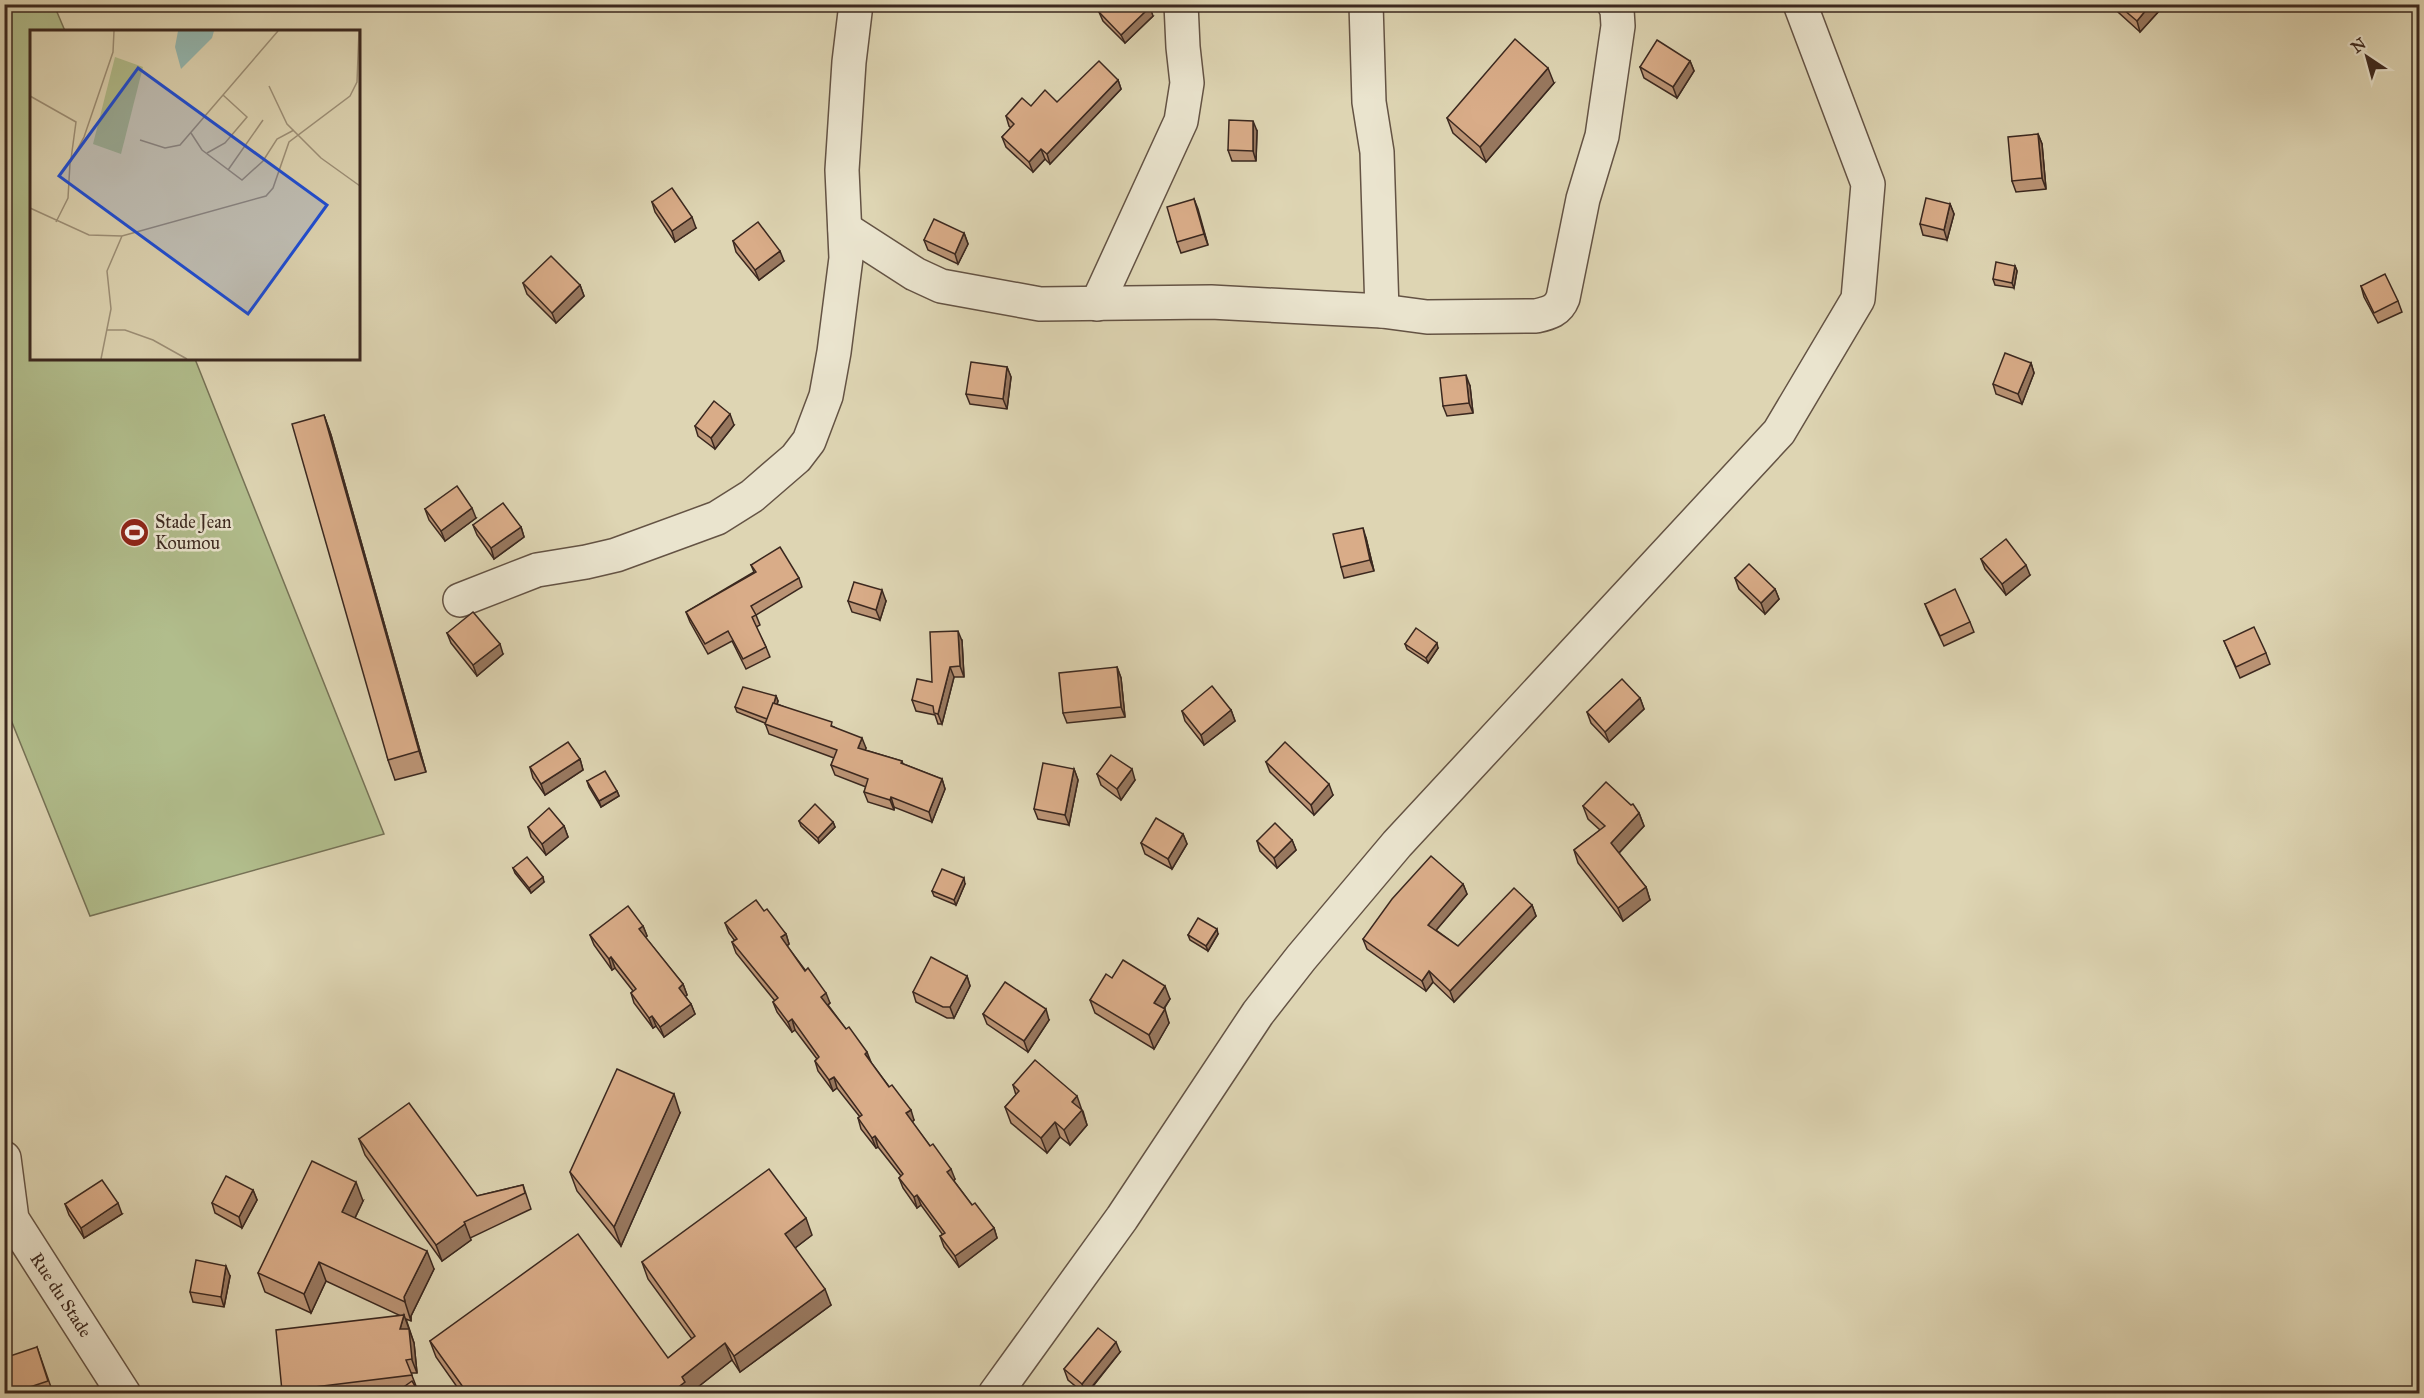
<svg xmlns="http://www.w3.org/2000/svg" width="2424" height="1398" viewBox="0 0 2424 1398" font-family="'IM FELL Great Primer',serif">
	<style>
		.green { fill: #b1bd8c; stroke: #767256; stroke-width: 1.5 }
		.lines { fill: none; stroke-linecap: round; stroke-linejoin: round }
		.minor-casing { stroke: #645344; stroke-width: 36 }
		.minor { stroke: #eae4ce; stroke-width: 33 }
		.wall { fill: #bb9475; stroke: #3b281f; stroke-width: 1.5 }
		.shaded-wall { fill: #98785f; stroke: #3b281f; stroke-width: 1.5 }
		.building { fill: #d9ac88; stroke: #3b281f; stroke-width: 1.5 }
		.labels { text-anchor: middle; stroke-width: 5; stroke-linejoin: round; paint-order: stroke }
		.poi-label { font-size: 18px; fill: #3b281f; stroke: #eae4ce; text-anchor: start }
		.street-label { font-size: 18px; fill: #3b281f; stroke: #eae4ce }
		.inset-road { fill: none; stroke: #9d9078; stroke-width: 1.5 }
		.view { fill: #1d4ed8; fill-opacity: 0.15; stroke: #1d4ed8; stroke-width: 3 }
		.inset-edge { fill: none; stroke: #3b281f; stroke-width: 3 }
	</style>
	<rect width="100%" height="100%" fill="#ded5b3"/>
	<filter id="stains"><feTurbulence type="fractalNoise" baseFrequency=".00333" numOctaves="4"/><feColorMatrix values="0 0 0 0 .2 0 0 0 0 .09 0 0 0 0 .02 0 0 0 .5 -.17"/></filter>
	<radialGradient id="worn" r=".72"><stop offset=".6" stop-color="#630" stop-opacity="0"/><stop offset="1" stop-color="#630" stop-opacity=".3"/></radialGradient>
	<!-- green -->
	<path class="green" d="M4,5H54L65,31L32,32V358L195,359L384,834L90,916L5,705Z"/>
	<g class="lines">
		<defs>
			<g id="minor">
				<path d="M1366,4L1369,102L1377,152L1382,311"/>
				<path d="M845,229L915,274L941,286L1040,304L1211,302L1382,311L1427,317L1536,316C1549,313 1558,311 1563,298L1583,199L1602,136L1618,26L1617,10L1614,4"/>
				<path d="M1097,304L1181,121L1187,83L1183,47L1181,4"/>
				<path d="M460,600L537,570L586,562L616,555L717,518L752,496L796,458L809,441L826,396L834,352L846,258L842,170L849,62L856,4"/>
				<path d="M4,1158L12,1219L124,1394"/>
				<path d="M995,1394L1122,1218L1258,1013L1301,958L1397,844L1779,432L1858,299L1868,184L1800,4"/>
			</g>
		</defs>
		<!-- minor casing -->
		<use href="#minor" class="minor-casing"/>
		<!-- minor -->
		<use href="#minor" class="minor"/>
	</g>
	<!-- wall -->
	<g class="wall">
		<path d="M2115,4H2156L2159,11L2140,32L2118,12Z"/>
		<path d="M1099,12L1153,16L1125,43L1103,21Z"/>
		<path d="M1690,61L1694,71L1677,98L1644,78L1640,67Z"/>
		<path d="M1118,80L1121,89L1050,164L1045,159L1033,172L1006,147L1002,137L1011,128L1009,126L1006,116L1031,106L1057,102Z"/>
		<path d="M1554,83L1486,162L1453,133L1447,118Z"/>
		<path d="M1257,131L1256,161H1232L1228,150Z"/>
		<path d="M2038,134L2042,144L2046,189L2016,192L2012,181Z"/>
		<path d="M1194,199L1208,245L1181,253L1177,242Z"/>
		<path d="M652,202L696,228L675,242L655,212Z"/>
		<path d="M1950,204L1954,214L1947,240L1923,235L1920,224Z"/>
		<path d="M964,233L968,244L958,264L928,250L924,240Z"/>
		<path d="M733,241L784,261L759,280L736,252Z"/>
		<path d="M2015,266L2017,271L2014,288L1995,285L1993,279Z"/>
		<path d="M523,283L580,285L584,296L556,323L527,294Z"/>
		<path d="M2361,286L2398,301L2402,312L2378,323L2364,297Z"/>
		<path d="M2031,363L2034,373L2022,404L1996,394L1993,384Z"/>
		<path d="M1007,367L1011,377L1007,409L970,404L966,394Z"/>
		<path d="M1470,386L1473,413L1447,416L1443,406Z"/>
		<path d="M324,415L331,435L426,772L395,780L388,760Z"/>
		<path d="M734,425L715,449L698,436L695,426Z"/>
		<path d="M425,509L476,518L445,541L429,520Z"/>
		<path d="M473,525L521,527L524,537L494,559L477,535Z"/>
		<path d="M1366,538L1374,571L1344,578L1341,567Z"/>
		<path d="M1981,559L2030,575L2006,595L1985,569Z"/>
		<path d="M751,565L799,578L802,587L756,615L760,625L756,627L766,647L770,657L746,669L732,641L708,654L690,622L686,612L754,572Z"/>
		<path d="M1735,578L1775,589L1779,599L1765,614L1739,589Z"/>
		<path d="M848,601H886L880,620L852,612Z"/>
		<path d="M1925,604L1970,622L1974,632L1944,646L1929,614Z"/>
		<path d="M447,633L503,654L477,676L451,643Z"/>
		<path d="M962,641L964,677H954L942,724H938L935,715L916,711L912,700L932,682Z"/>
		<path d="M2224,641L2266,653L2270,664L2240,678Z"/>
		<path d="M1405,644L1438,648L1428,663L1407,649Z"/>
		<path d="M1117,667L1121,678L1125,717L1067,723L1063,713Z"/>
		<path d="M776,696L778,701L777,704L834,727L866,748L865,750L902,761L903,764L942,779L945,789L932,822L894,807V810L868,802L864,792L866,787L835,775L831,765L834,758L769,734L765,723L737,712L735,707Z"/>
		<path d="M1640,698L1644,709L1609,742L1591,723L1587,712Z"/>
		<path d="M1231,710L1235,721L1204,745L1185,721L1182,711Z"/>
		<path d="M580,759L583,770L545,795L533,778L530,767Z"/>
		<path d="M1266,762L1333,795L1314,815L1270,772Z"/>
		<path d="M1074,769L1078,780L1069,825L1038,819L1034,809Z"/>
		<path d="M1097,774L1135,780L1121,800L1101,785Z"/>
		<path d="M587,781L617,791L619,796L601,807L589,787Z"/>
		<path d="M4,787L11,812L4,813Z"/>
		<path d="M1583,806L1639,813L1644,826L1619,853L1646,887L1650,900L1623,921L1578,863L1574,850L1600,830L1588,819Z"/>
		<path d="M799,821L833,822L835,827L819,843L801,826Z"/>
		<path d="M564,826L568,837L546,855L531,837L528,827Z"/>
		<path d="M1183,834L1187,844L1172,869L1145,854L1141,843Z"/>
		<path d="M1292,840L1296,850L1277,868L1260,851L1257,841Z"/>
		<path d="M513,868L544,882L531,893L515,873Z"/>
		<path d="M965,884L956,905L934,896L932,891Z"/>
		<path d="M1463,884L1467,894L1436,930L1458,946L1532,905L1536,916L1454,1002L1433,982L1426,991L1367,949L1363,939Z"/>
		<path d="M764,911L786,934L789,944L787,946L830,1003L828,1005L914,1120L912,1122L955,1179L954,1181L972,1205L994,1228L997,1238L959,1267L944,1247L940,1236L943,1235L921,1205L917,1208L903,1188L899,1178L901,1176L878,1147L876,1148L861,1129L858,1118L860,1117L837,1088L833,1091L818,1071L815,1061L817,1059L795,1030L792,1032L777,1012L773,1002L775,1001L736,953L732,942L735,941L729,933L725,923Z"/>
		<path d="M643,926L647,936L645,937L683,984L687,995L685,996L691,1004L695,1014L664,1037L656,1026L653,1028L634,1003L631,993L633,991L615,968L612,970L594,945L590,935Z"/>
		<path d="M1218,934L1208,951L1190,940L1188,935Z"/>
		<path d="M967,976L970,986L954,1018H947L916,1002L913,992Z"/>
		<path d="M1112,978L1170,999L1164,1009L1169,1023L1154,1049L1095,1013L1090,1000Z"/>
		<path d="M983,1014L1049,1020L1028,1052L987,1024Z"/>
		<path d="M1013,1085L1083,1111L1087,1125L1070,1145L1060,1137L1047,1153L1011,1123L1005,1107L1016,1095Z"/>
		<path d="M680,1113L621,1246L577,1191L570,1172Z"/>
		<path d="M359,1139L477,1196L523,1185L531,1209L470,1238L471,1240L442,1261L365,1155Z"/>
		<path d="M253,1190L257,1200L242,1228L215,1213L212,1203Z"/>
		<path d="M363,1201L355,1218L434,1269L411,1316V1321L406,1319L414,1343L417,1373H411L416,1386L397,1391L378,1394H283L282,1391L399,1315L326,1281L311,1313L265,1292L258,1273Z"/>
		<path d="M65,1204L122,1214L84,1238L69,1215Z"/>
		<path d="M812,1235L795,1248L831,1305L740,1372L732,1360L689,1394H462L436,1357L430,1341L668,1358L692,1339L648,1279L642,1262Z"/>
		<path d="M230,1276L224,1307L193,1302L190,1292Z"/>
		<path d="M37,1347L52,1390L42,1394H4Z"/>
		<path d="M1120,1352L1087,1394H1085L1068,1380L1064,1369Z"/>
	</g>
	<!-- shaded-wall -->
	<g class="shaded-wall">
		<path d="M2151,4H2156L2159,11L2140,32L2137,21Z"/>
		<path d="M1150,7L1153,16L1125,43L1121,35Z"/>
		<path d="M1690,61L1694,71L1677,98L1673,87Z"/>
		<path d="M1548,68L1554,83L1486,162L1480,147Z"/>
		<path d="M1118,80L1121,89L1050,164L1047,154Z"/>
		<path d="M1253,121L1257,131L1256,161L1253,151Z"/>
		<path d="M2038,134L2042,144L2046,189L2042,178Z"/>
		<path d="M1041,149L1045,159L1033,172L1029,162Z"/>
		<path d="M1194,199L1198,209L1208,245L1204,234Z"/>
		<path d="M1950,204L1954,214L1947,240L1944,230Z"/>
		<path d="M692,217L696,228L675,242L672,231Z"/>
		<path d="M964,233L968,244L958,264L955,254Z"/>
		<path d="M780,251L784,261L759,280L755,270Z"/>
		<path d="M2015,266L2017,271L2014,288L2012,283Z"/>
		<path d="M580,285L584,296L556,323L552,313Z"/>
		<path d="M2031,363L2034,373L2022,404L2018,394Z"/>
		<path d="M1007,367L1011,377L1007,409L1003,399Z"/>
		<path d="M1466,375L1470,386L1473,413L1469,403Z"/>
		<path d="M730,414L734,425L715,449L711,438Z"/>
		<path d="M324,415L331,435L426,772L419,751Z"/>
		<path d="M472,508L476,518L445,541L441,531Z"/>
		<path d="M521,527L524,537L494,559L491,548Z"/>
		<path d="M1363,528L1366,538L1374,571L1370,560Z"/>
		<path d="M2026,565L2030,575L2006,595L2002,584Z"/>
		<path d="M1775,589L1779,599L1765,614L1761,603Z"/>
		<path d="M882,590L886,601L880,620L876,610Z"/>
		<path d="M958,631L962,641L964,677L960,666Z"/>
		<path d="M1437,643L1438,648L1428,663L1426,658Z"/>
		<path d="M500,644L503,654L477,676L473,665Z"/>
		<path d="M950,667L954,677L942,724L938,714Z"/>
		<path d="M1117,667L1121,678L1125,717L1121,707Z"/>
		<path d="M776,696L778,701L771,725L769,720Z"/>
		<path d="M1640,698L1644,709L1609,742L1605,732Z"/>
		<path d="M1231,710L1235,721L1204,745L1201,735Z"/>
		<path d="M862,738L866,748L862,758L858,748Z"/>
		<path d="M580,759L583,770L545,795L541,784Z"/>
		<path d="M1074,769L1078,780L1069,825L1065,815Z"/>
		<path d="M1132,769L1135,780L1121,800L1117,789Z"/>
		<path d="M942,779L945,789L932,822L929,812Z"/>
		<path d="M1329,784L1333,795L1314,815L1311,805Z"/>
		<path d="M4,787L11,812L4,793Z"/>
		<path d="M617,791L619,796L601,807L599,801Z"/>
		<path d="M891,797L894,807V810L890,800Z"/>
		<path d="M1639,813L1644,826L1616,856L1611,843Z"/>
		<path d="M833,822L835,827L819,843L818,838Z"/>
		<path d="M564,826L568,837L546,855L542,844Z"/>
		<path d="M1183,834L1187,844L1172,869L1168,859Z"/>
		<path d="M1292,840L1296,850L1277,868L1274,858Z"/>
		<path d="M543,877L544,882L531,893L529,888Z"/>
		<path d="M964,878L965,884L956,905L954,900Z"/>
		<path d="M1463,884L1467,894L1432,935L1428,925Z"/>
		<path d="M1646,887L1650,900L1623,921L1618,908Z"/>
		<path d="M1532,905L1536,916L1454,1002L1450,991Z"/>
		<path d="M643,926L647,936L642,940L639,929Z"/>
		<path d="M1217,929L1218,934L1208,951L1206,946Z"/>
		<path d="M786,934L789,944L784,948L781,937Z"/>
		<path d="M611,957L615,968L612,970L609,959Z"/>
		<path d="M1429,971L1433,982L1426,991L1422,981Z"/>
		<path d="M967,976L970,986L954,1018L950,1007Z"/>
		<path d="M683,984L687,995L683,998L679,988Z"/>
		<path d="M1165,986L1170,999L1159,1016L1154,1003Z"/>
		<path d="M826,993L830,1003L825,1007L821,997Z"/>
		<path d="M691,1004L695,1014L664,1037L660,1027Z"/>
		<path d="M1046,1009L1049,1020L1028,1052L1024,1041Z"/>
		<path d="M1165,1009L1169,1023L1154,1049L1149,1035Z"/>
		<path d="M652,1016L656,1026L653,1028L649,1018Z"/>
		<path d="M792,1019L795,1030L792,1032L788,1022Z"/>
		<path d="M867,1052L871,1062L865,1054Z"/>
		<path d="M834,1077L837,1088L833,1091L829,1080Z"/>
		<path d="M674,1094L680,1113L621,1246L614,1227Z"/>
		<path d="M1077,1096L1087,1125L1070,1145L1064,1130L1072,1102Z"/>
		<path d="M911,1110L914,1120L910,1124L906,1113Z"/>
		<path d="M1055,1122L1060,1137L1047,1153L1041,1138Z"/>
		<path d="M875,1136L878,1147L876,1148L872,1138Z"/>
		<path d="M951,1169L955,1179L951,1183L947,1172Z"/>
		<path d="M356,1182L363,1201L349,1230L342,1212Z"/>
		<path d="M253,1190L257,1200L242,1228L239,1217Z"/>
		<path d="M917,1195L921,1205L917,1208L914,1197Z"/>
		<path d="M118,1203L122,1214L84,1238L81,1228Z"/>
		<path d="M806,1218L812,1235L791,1251L785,1234Z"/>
		<path d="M465,1224L471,1240L442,1261L436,1245Z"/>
		<path d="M994,1228L997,1238L959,1267L955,1256Z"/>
		<path d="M427,1251L434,1269L411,1316V1321L405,1302L404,1297Z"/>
		<path d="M319,1262L326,1281L311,1313L304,1294Z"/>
		<path d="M226,1266L230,1276L224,1307L221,1297Z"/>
		<path d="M825,1289L831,1305L740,1372L734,1356Z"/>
		<path d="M404,1315L414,1343L417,1373L400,1329Z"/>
		<path d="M1116,1342L1120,1352L1086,1394L1082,1384Z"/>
		<path d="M725,1343L732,1360L689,1394H669L682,1377Z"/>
	</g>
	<!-- building -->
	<g class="building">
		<path d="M1107,4H1147L1150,7L1121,35L1099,12Z"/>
		<path d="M2117,4H2151L2137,21Z"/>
		<path d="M1515,39L1548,68L1480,147L1447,118Z"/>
		<path d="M1657,40L1690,61L1673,87L1640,67Z"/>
		<path d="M1099,61L1118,80L1047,154L1041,149L1029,162L1002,137L1014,124L1006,116L1022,98L1031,106L1045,90L1057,102Z"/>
		<path d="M1229,120L1253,121V151L1228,150Z"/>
		<path d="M2038,134L2042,178L2012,181L2008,137Z"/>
		<path d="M672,188L692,217L672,231L652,202Z"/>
		<path d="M1926,198L1950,204L1944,230L1920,224Z"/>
		<path d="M1194,199L1204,234L1177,242L1167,207Z"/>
		<path d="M934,219L964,233L955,254L924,240Z"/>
		<path d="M758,222L780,251L755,270L733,241Z"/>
		<path d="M551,256L580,285L552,313L523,283Z"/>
		<path d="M1996,262L2015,266L2012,283L1993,279Z"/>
		<path d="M2385,274L2398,301L2374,313L2361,286Z"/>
		<path d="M2005,353L2031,363L2018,394L1993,384Z"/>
		<path d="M971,362L1007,367L1003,399L966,394Z"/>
		<path d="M1466,375L1469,403L1443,406L1440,378Z"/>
		<path d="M714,401L730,414L711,438L695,426Z"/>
		<path d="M324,415L419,751L388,760L292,424Z"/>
		<path d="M457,486L472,508L441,531L425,509Z"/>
		<path d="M503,503L521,527L491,548L473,525Z"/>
		<path d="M1363,528L1370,560L1341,567L1333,534Z"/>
		<path d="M2006,539L2026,565L2002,584L1981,559Z"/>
		<path d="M780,547L799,578L751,606L756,615L752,617L766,647L743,659L728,631L705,644L686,612L756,572L751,565Z"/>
		<path d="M1749,564L1775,589L1761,603L1735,578Z"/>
		<path d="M854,582L882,590L876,610L848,601Z"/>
		<path d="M1955,589L1970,622L1940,636L1925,604Z"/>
		<path d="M473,612L500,644L473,665L447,633Z"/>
		<path d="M2254,627L2266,653L2236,667L2224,641Z"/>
		<path d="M1416,628L1437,643L1426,658L1405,644Z"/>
		<path d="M958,631L960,666L950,667L938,714L934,713L933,706L912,700L917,679L932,682L930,632Z"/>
		<path d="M1117,667L1121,707L1063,713L1059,673Z"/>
		<path d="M1622,679L1640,698L1605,732L1587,712Z"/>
		<path d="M1212,686L1231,710L1201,735L1182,711Z"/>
		<path d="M743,687L776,696L774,703L767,719L735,707Z"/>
		<path d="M2420,687V695L2416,692Z"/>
		<path d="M773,703L832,722L831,726L862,738L858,748L902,761L901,763L942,779L929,812L891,797L890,800L864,792L868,779L831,765L837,750L765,724Z"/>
		<path d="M568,742L580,759L541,784L530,767Z"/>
		<path d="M1285,742L1329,784L1311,805L1266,762Z"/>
		<path d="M1111,755L1132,769L1117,789L1097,774Z"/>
		<path d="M1043,763L1074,769L1065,815L1034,809Z"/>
		<path d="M605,771L617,791L599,801L587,781Z"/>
		<path d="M1606,782L1631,805L1633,804L1639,813L1611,843L1646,887L1618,908L1574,850L1605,826L1583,806Z"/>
		<path d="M815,804L833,822L818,838L799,821Z"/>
		<path d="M549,808L564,826L542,844L528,827Z"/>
		<path d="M1156,818L1183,834L1168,859L1141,843Z"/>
		<path d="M1275,823L1292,840L1274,858L1257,841Z"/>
		<path d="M1431,856L1463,884L1428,925L1458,946L1514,888L1532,905L1450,991L1429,971L1422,981L1363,939L1392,899Z"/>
		<path d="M527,857L543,877L529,888L513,868Z"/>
		<path d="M942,869L964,878L954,900L932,891Z"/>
		<path d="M756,900L764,911L767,909L786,934L781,937L805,971L808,968L826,993L821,997L846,1029L849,1027L867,1052L865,1054L889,1087L892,1085L911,1110L906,1113L930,1146L933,1144L951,1169L947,1172L972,1205L975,1203L994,1228L955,1256L940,1236L945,1233L917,1195L914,1197L899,1178L903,1174L875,1136L872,1138L858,1118L862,1115L834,1077L829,1080L815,1061L819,1057L792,1019L788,1022L773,1002L778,998L732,942L737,939L725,923Z"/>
		<path d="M628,906L643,926L639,929L683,984L679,988L691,1004L660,1027L652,1016L649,1018L631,993L636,989L611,957L609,959L590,935Z"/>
		<path d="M1198,918L1217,929L1206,946L1188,935Z"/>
		<path d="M931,957L967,976L950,1007H943L913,992Z"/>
		<path d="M1123,960L1165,986L1154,1003L1165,1009L1149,1035L1090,1000L1106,974L1112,978Z"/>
		<path d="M1005,982L1046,1009L1024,1041L983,1014Z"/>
		<path d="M1035,1060L1077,1096L1072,1102L1082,1110L1064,1130L1055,1122L1041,1138L1005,1107L1019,1091L1013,1085Z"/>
		<path d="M617,1069L674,1094L614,1227L570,1172Z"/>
		<path d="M409,1103L477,1196L523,1185L525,1193L464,1222L465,1224L436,1245L359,1139Z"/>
		<path d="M312,1161L356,1182L342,1212L427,1251L404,1297L405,1302L319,1262L304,1294L258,1273Z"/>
		<path d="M769,1169L806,1218L785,1234L825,1289L734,1356L725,1343L682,1377L685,1382L669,1394H468L430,1341L578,1234L668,1358L695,1336L642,1262Z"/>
		<path d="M226,1176L253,1190L239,1217L212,1203Z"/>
		<path d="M102,1180L118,1203L81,1228L65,1204Z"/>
		<path d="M196,1260L226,1266L221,1297L190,1292Z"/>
		<path d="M404,1315L400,1329H409L412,1359L406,1360L412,1375L282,1391L276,1330Z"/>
		<path d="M1098,1328L1116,1342L1082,1384L1064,1369Z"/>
		<path d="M37,1347L48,1381L9,1394H4V1358Z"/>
		<path d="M412,1381L420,1394H394Z"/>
	</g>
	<!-- icons -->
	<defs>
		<symbol id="stadium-disc" viewBox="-11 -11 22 22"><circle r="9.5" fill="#8f2418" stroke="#eae4ce"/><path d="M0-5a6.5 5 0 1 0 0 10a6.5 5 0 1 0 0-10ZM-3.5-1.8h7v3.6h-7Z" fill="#fff"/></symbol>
	</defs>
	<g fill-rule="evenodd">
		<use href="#stadium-disc" x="118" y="516" width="33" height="33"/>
	</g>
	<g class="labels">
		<!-- poi labels -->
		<g class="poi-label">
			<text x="155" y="528">Stade Jean<tspan x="155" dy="21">Koumou</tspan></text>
		</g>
		<!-- street labels -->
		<g class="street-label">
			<text transform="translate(61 1295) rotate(57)" y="6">Rue du Stade</text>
		</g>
	</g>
	<!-- overview -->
	<g transform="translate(30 30)">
		<rect width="330" height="330" fill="#ded5b3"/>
		<path d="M85,27L113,37L91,124L63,114Z" fill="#b1bd8c"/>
		<path d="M148,1H184L182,8L151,39L145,17Z" fill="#94b8b1"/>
		<path class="inset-road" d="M239,56L257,94L291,128L330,156M0,66L46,92L41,129M161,103L172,120L212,150L233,131L247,109L264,100M110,110L135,118L150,115L248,1M177,123L195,113L217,87L193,65M198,140L233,90M0,178L59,205L92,206L236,166L243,158L259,112L320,66L327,52L329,1M26,192L38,168L40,133L54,107L83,22L84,1M77,300H95L123,310L157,329M71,329L81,279L77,241L92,206"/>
		<path class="view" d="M108,38L297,175L218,284L29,146Z"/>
		<rect width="330" height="330" class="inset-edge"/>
	</g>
	<!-- margin -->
	<rect width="2424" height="1398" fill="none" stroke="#ded5b3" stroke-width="24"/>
	<rect x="6" y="6" width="2412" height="1386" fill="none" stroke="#3b281f" stroke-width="3"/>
	<rect x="12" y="12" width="2400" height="1374" fill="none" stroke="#3b281f" stroke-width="1.5"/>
	<!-- north arrow -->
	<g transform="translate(2367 57) rotate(324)" stroke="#eae4ce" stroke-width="4.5" paint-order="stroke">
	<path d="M0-4.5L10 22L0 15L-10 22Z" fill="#3b281f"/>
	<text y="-9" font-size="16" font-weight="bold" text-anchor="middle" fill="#3b281f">N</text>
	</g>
	<rect width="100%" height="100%" filter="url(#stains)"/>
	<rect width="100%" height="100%" fill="url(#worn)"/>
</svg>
